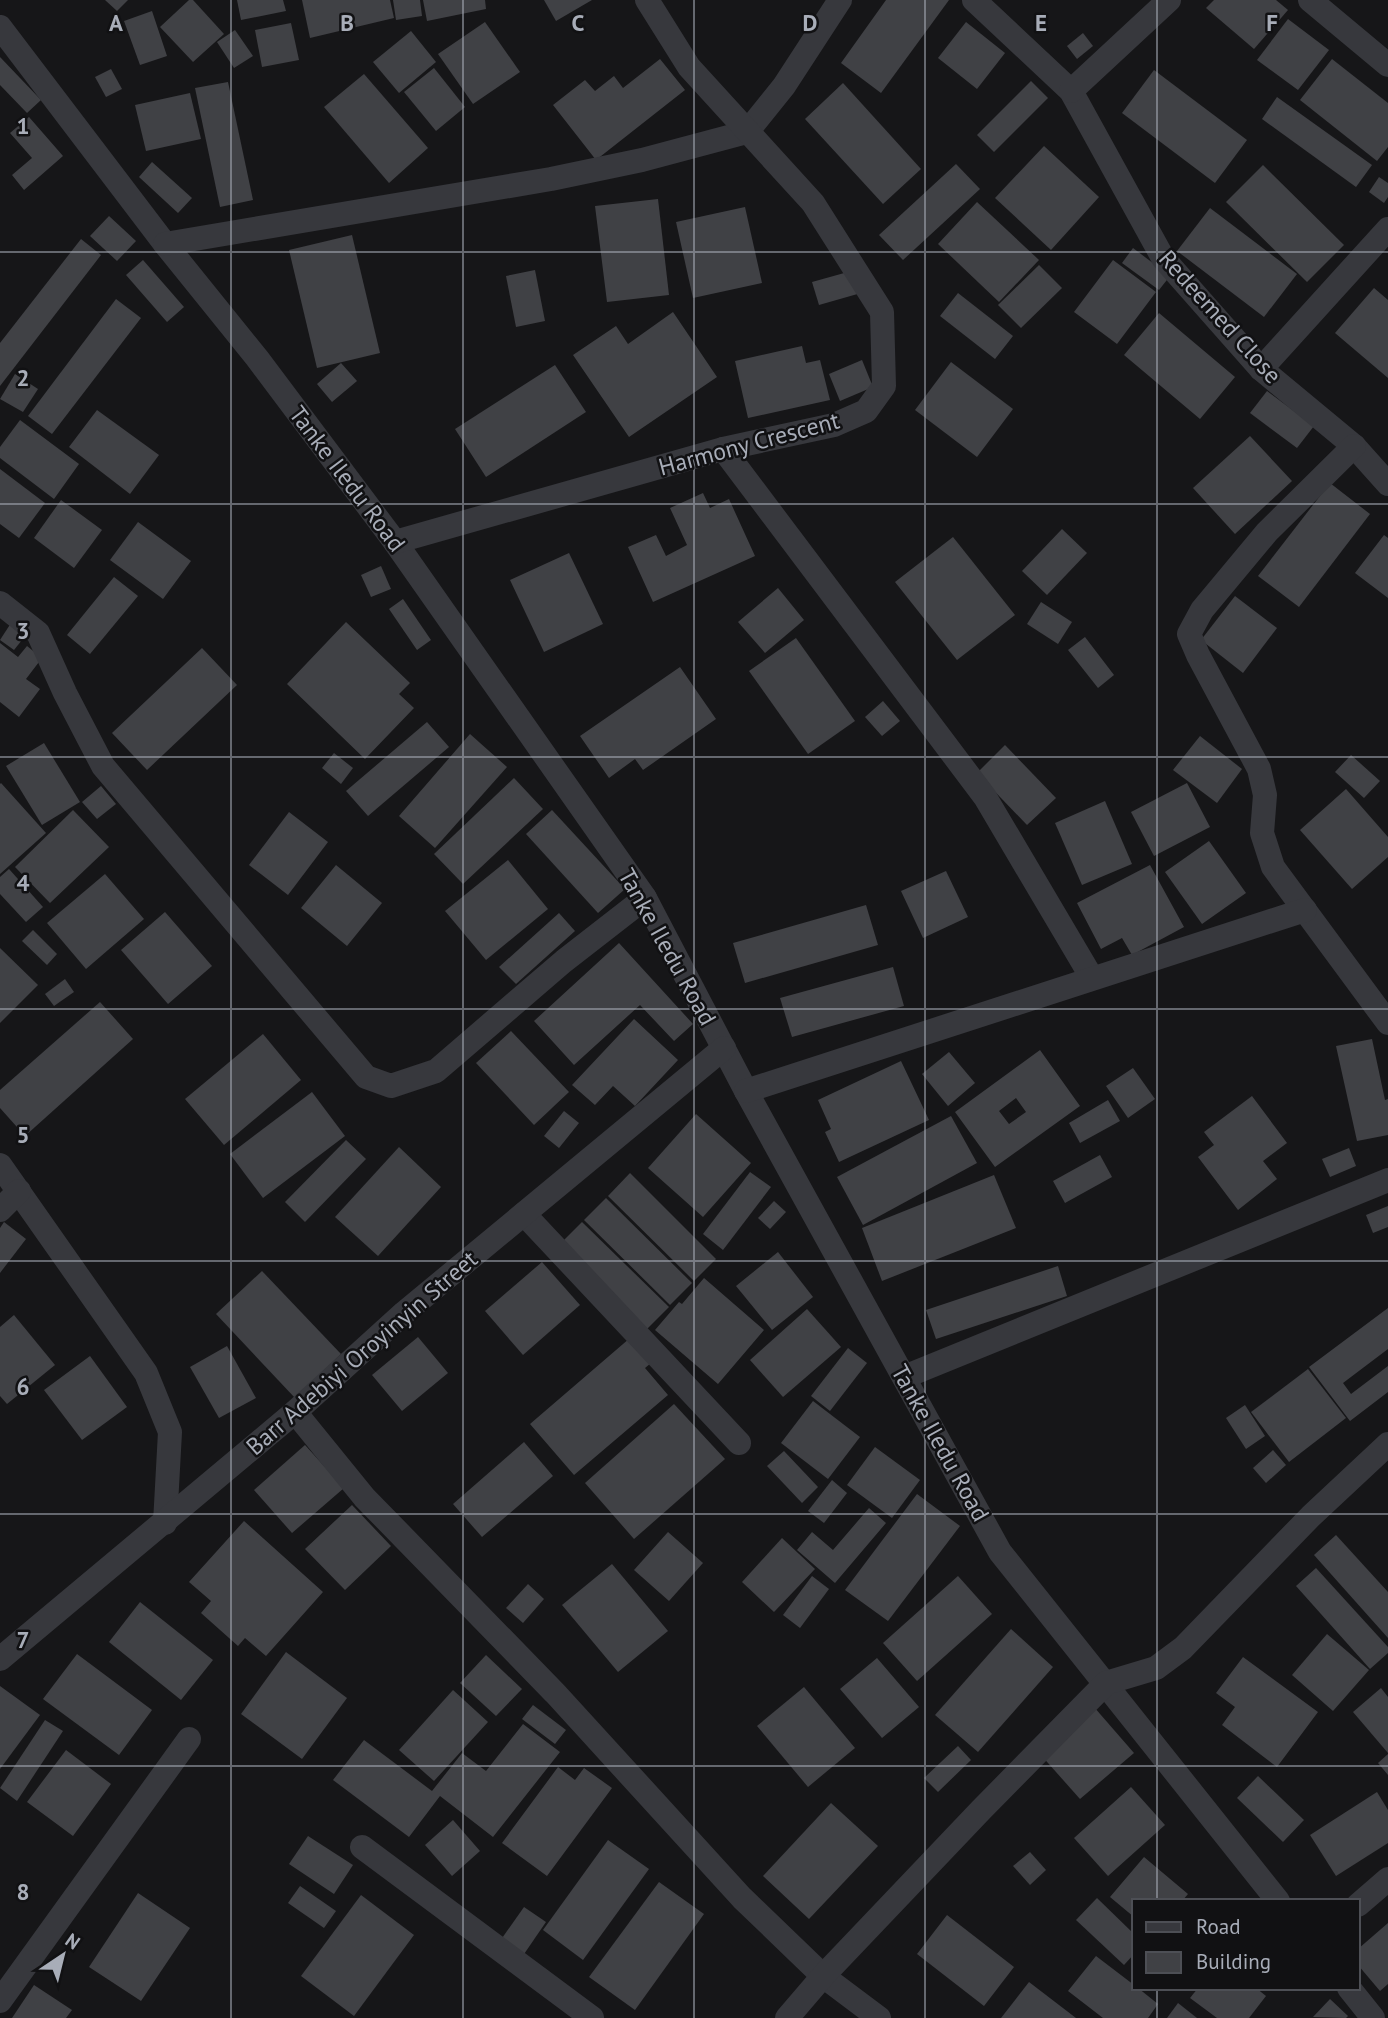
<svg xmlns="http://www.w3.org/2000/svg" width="1388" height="2018" viewBox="0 0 1388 2018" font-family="'PT Sans',sans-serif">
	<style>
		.building { fill: #404145; fill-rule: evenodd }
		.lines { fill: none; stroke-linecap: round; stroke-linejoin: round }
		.minor { stroke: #37383d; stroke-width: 24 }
		.grid { fill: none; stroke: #a8adb8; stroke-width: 2; stroke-opacity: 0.55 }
		.labels { text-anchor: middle; stroke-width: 5; stroke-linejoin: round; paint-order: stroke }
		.street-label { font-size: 24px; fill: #a8adb8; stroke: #111113 }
		.grid-label { font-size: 23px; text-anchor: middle; font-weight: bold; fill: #a8adb8; stroke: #111113; stroke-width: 5; stroke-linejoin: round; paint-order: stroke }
	</style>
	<rect width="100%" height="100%" fill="#161618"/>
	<!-- building -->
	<g class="building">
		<path d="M105,0H128L117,11Z"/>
		<path d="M189,0H193L224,34L193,62L160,27Z"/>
		<path d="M237,0H283L286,11L241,20Z"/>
		<path d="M302,0H390L394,18L310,38Z"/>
		<path d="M393,0H420L422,16L396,20Z"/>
		<path d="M423,0H485L486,9L427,21Z"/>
		<path d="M544,0H592L556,21Z"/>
		<path d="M886,0H949L881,93L841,63Z"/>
		<path d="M1214,0H1276L1288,10L1254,49L1206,8Z"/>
		<path d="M152,11L167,56L140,65L124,21Z"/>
		<path d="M1288,19L1329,50L1298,90L1257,60Z"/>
		<path d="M485,22L520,72L473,104L438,54Z"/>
		<path d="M966,22L1005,53L977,89L938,58Z"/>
		<path d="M291,23L299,60L262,67L255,30Z"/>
		<path d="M235,30L253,56L234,68L217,42Z"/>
		<path d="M411,31L436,62L399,93L373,62Z"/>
		<path d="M1083,33L1093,46L1077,59L1067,46Z"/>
		<path d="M0,57L41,100L27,113L0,85Z"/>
		<path d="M660,59L685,90L596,160L553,105L585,80L595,91L614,76L623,88Z"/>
		<path d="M1332,59L1388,103V147L1377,161L1300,100Z"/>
		<path d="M434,68L465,107L436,131L404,92Z"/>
		<path d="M111,69L122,89L106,97L95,77Z"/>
		<path d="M1154,70L1247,140L1215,183L1122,113Z"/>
		<path d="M364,74L428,148L389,183L324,107Z"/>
		<path d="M1031,81L1048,98L994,152L977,135Z"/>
		<path d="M228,82L253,200L220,207L195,88Z"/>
		<path d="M843,83L921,169L883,204L805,119Z"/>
		<path d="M190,93L201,139L146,151L135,105Z"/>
		<path d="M1277,97L1372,165L1356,187L1262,119Z"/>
		<path d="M29,117L63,156L24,190L12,175L32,158L10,133Z"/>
		<path d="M1044,146L1099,197L1051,250L995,198Z"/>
		<path d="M152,162L192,198L178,213L139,177Z"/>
		<path d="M956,164L980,189L903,260L879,235Z"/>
		<path d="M1263,165L1344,245L1307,282L1226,202Z"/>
		<path d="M1379,177L1388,183V197L1384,203L1369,192Z"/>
		<path d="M658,199L669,295L607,302L595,206Z"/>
		<path d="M977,202L1039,260L999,302L938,244Z"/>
		<path d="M745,207L762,283L693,298L676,222Z"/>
		<path d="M1210,208L1297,274L1264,317L1177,251Z"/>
		<path d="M109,216L136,241L117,261L90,236Z"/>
		<path d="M352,235L380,353L317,368L289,250Z"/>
		<path d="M81,239L101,255L0,386V343Z"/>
		<path d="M1133,248L1170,276L1159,290L1122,263Z"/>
		<path d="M143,260L184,307L167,322L126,275Z"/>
		<path d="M1113,260L1156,292L1117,344L1074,312Z"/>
		<path d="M1039,265L1062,288L1021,328L998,305Z"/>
		<path d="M535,270L545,321L516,327L506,276Z"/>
		<path d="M855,270L861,293L819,305L812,282Z"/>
		<path d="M1374,288L1388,300V378L1335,333Z"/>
		<path d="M958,293L1013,336L995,359L940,316Z"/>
		<path d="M116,299L141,318L52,434L28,416Z"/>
		<path d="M673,312L717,377L629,437L573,355L616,326L628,344Z"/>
		<path d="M1159,313L1235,377L1200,419L1124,355Z"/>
		<path d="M802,346L806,363L820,360L830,400L748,418L735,361Z"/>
		<path d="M862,360L873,387L840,401L829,374Z"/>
		<path d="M951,362L1013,409L977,457L915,410Z"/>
		<path d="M341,363L357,381L332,402L317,384Z"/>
		<path d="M555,365L586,412L486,477L455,429Z"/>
		<path d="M15,374L38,389L23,412L0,399Z"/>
		<path d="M1267,391L1314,426L1297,448L1250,413Z"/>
		<path d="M97,410L159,455L130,494L69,447Z"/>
		<path d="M20,420L79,464L54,499L0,458V447Z"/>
		<path d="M1250,436L1292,481L1235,534L1193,488Z"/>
		<path d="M0,469L45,503L19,538L0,524Z"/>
		<path d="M1330,483L1370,514L1299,607L1258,576Z"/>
		<path d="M703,493L710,508L729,499L755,556L653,602L628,547L656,535L666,556L687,545L670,508Z"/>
		<path d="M61,500L102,530L74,568L34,538Z"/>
		<path d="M138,522L191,561L163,599L110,560Z"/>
		<path d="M1062,529L1087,553L1047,595L1022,571Z"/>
		<path d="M1384,535L1388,538V598L1355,573Z"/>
		<path d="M953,537L1015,615L957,660L895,582Z"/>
		<path d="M569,553L603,624L544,652L510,580Z"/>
		<path d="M381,566L391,589L371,597L361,575Z"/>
		<path d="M114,577L138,596L90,654L67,635Z"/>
		<path d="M778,588L804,620L765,653L738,622Z"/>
		<path d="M1235,596L1277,628L1243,673L1201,640Z"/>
		<path d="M403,599L431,640L417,650L389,609Z"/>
		<path d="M1041,602L1072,622L1058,644L1027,624Z"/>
		<path d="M346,622L410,683L399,694L414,708L365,759L287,684Z"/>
		<path d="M11,623L26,635L14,650L0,640Z"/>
		<path d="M1085,637L1114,675L1098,688L1068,650Z"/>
		<path d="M796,638L855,721L808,754L749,671Z"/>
		<path d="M0,643L18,657L27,646L42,658L26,679L40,689L19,717L0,702Z"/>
		<path d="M202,648L237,685L147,770L112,733Z"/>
		<path d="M680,667L716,719L643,770L635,759L609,778L580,736Z"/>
		<path d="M883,701L900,721L882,736L865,717Z"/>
		<path d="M427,722L449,747L368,816L346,791Z"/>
		<path d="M470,734L507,767L435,848L399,816Z"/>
		<path d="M1200,736L1242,769L1217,803L1173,770Z"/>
		<path d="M44,743L80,802L42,825L6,766Z"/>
		<path d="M1005,745L1056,798L1027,825L977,773Z"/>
		<path d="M334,753L353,768L341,784L322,768Z"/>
		<path d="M1351,755L1380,781L1364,798L1335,772Z"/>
		<path d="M514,778L543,809L463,884L434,854Z"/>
		<path d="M1,783L46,833L0,874V784Z"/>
		<path d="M1187,783L1210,827L1154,856L1131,812Z"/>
		<path d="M101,786L116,804L97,819L82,802Z"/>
		<path d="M1346,789L1388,837V857L1352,889L1300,830Z"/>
		<path d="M1105,801L1132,864L1082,885L1055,823Z"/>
		<path d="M73,810L109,847L50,903L15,867Z"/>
		<path d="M552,810L625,889L598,913L526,834Z"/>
		<path d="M289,812L328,842L288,895L249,865Z"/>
		<path d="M1209,841L1246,893L1202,924L1165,872Z"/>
		<path d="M508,860L548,909L486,960L445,911Z"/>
		<path d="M336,865L382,903L347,946L301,908Z"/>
		<path d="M1150,865L1184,927L1132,955L1122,938L1101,949L1077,903Z"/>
		<path d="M9,869L43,907L26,922L0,894V877Z"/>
		<path d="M946,871L968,917L923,938L901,891Z"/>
		<path d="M105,874L144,919L86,969L47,923Z"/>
		<path d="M866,905L878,945L745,983L733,943Z"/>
		<path d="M165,912L212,966L168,1004L121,950Z"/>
		<path d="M559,913L575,931L516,984L499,967Z"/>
		<path d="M33,930L57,954L47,965L22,941Z"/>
		<path d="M619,943L693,1024L674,1041L640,1005L574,1065L534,1021Z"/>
		<path d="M0,948L38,985L0,1023Z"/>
		<path d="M893,967L904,1006L792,1037L780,998Z"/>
		<path d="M65,979L74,992L54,1006L45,994Z"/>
		<path d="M100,1002L133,1039L25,1136L0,1108V1090Z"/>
		<path d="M634,1019L678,1060L635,1106L613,1086L595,1105L572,1085Z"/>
		<path d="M511,1031L569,1092L534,1125L476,1063Z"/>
		<path d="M263,1034L301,1080L224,1145L185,1099Z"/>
		<path d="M1372,1039L1385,1100L1388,1099V1135L1357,1141L1336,1046Z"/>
		<path d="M1040,1050L1080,1106L995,1167L955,1112ZM1016,1098L1026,1112L1009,1124L999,1111Z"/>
		<path d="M949,1052L975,1083L948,1106L922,1074Z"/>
		<path d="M901,1061L929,1120L839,1162L825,1132L831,1129L818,1100Z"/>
		<path d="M1133,1068L1155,1099L1128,1118L1106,1086Z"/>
		<path d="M312,1092L345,1136L263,1198L230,1154Z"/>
		<path d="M1252,1096L1287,1143L1263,1161L1277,1179L1238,1210L1198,1157L1214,1145L1204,1132Z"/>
		<path d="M1108,1100L1120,1121L1080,1143L1069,1123Z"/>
		<path d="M564,1111L579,1123L559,1148L544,1136Z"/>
		<path d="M696,1114L751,1163L703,1217L648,1168Z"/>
		<path d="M951,1116L977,1163L863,1225L837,1177Z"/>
		<path d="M346,1140L366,1159L305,1222L285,1202Z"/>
		<path d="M399,1147L441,1187L378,1256L335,1217Z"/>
		<path d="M1349,1148L1356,1166L1330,1177L1322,1159Z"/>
		<path d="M1100,1155L1112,1177L1065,1203L1053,1181Z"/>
		<path d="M750,1172L771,1187L723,1250L703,1234Z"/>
		<path d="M630,1173L716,1259L694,1281L608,1196Z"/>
		<path d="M994,1175L1016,1228L882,1281L862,1228Z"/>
		<path d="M606,1198L692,1283L670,1305L584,1220Z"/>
		<path d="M774,1201L786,1212L770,1229L758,1218Z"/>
		<path d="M1388,1206V1227L1373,1233L1366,1215Z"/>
		<path d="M4,1222L26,1239L0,1273V1228Z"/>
		<path d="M582,1222L669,1307L646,1330L560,1244Z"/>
		<path d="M778,1252L813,1297L772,1330L736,1286Z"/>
		<path d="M542,1262L580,1305L523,1355L485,1311Z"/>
		<path d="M1058,1266L1067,1296L936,1339L926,1310Z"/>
		<path d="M262,1271L341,1354L295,1398L216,1314Z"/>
		<path d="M704,1278L764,1330L718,1384L655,1330L679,1302L682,1304Z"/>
		<path d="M1388,1308V1349L1343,1383L1351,1394L1388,1366V1392L1350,1421L1309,1367Z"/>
		<path d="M807,1309L841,1347L783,1397L750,1360Z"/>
		<path d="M14,1315L55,1365L7,1404L0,1396V1327Z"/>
		<path d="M418,1337L448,1373L402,1411L372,1375Z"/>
		<path d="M630,1338L651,1363L645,1368L668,1395L574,1475L530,1424Z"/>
		<path d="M227,1346L256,1398L219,1418L190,1367Z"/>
		<path d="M848,1348L867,1363L830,1411L811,1396Z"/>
		<path d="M90,1356L127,1407L82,1440L44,1390Z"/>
		<path d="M1308,1369L1346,1418L1289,1462L1251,1412Z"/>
		<path d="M813,1401L860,1437L828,1479L781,1443Z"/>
		<path d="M674,1404L725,1459L634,1539L585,1483Z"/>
		<path d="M1245,1405L1265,1436L1246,1449L1226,1418Z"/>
		<path d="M524,1442L553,1476L482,1537L453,1504Z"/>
		<path d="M305,1445L344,1488L292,1533L254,1490Z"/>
		<path d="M875,1447L920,1480L892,1518L847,1485Z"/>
		<path d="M1273,1450L1286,1465L1266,1483L1253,1468Z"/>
		<path d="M784,1451L818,1487L802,1503L767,1466Z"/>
		<path d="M832,1480L847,1493L824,1523L808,1511Z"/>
		<path d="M917,1494L960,1526L888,1621L845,1590Z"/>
		<path d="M352,1505L391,1546L345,1590L305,1549Z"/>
		<path d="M869,1508L886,1523L835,1583L797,1550L812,1532L833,1550Z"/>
		<path d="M244,1521L323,1592L266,1656L245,1638L238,1646L201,1613L211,1601L189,1582Z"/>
		<path d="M668,1532L703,1563L669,1601L634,1570Z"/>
		<path d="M1336,1535L1388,1592V1638L1314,1555Z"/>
		<path d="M782,1538L815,1569L774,1612L742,1582Z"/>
		<path d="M612,1564L668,1631L618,1672L562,1605Z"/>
		<path d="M1316,1568L1388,1647V1653L1370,1669L1296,1586Z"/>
		<path d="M812,1576L829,1589L800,1628L783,1615Z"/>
		<path d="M958,1576L992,1614L917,1681L883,1643Z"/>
		<path d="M528,1584L544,1599L523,1623L506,1608Z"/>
		<path d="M140,1602L213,1660L181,1700L109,1642Z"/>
		<path d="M1011,1629L1053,1667L978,1752L935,1715Z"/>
		<path d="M1327,1634L1369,1670L1333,1711L1292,1675Z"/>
		<path d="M286,1652L347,1698L302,1759L241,1714Z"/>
		<path d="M77,1654L152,1710L119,1755L43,1699Z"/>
		<path d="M486,1655L522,1689L496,1716L460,1683Z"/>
		<path d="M1243,1657L1318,1712L1277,1767L1222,1725L1235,1707L1216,1693Z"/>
		<path d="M877,1658L919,1707L882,1738L840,1689Z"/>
		<path d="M0,1686L40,1715L0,1769Z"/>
		<path d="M804,1687L855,1748L808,1787L757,1726Z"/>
		<path d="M1381,1688L1388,1697V1753L1353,1712Z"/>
		<path d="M453,1690L488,1722L434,1781L399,1750Z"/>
		<path d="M533,1705L566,1730L555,1744L522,1719Z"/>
		<path d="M1094,1707L1134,1753L1080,1799L1040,1754Z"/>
		<path d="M45,1720L63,1731L17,1801L0,1788Z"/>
		<path d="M523,1724L560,1752L493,1837L440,1796L409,1837L333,1780L364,1740L432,1791L462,1753L486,1771Z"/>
		<path d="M958,1746L971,1760L938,1792L924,1778Z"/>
		<path d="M66,1750L111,1784L73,1836L27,1802Z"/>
		<path d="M1388,1754V1775L1378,1763Z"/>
		<path d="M558,1767L575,1780L584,1768L612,1788L547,1876L502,1843Z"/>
		<path d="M1258,1776L1304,1820L1283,1842L1237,1798Z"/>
		<path d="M1131,1787L1165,1825L1108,1876L1074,1838Z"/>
		<path d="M1377,1792L1388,1810V1843L1336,1876L1310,1835Z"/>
		<path d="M831,1803L878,1846L809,1919L763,1876Z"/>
		<path d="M453,1820L480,1851L452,1876L425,1845Z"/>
		<path d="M308,1836L353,1865L334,1894L289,1864Z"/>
		<path d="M608,1840L649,1869L583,1960L543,1930Z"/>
		<path d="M1030,1852L1046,1870L1030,1885L1013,1866Z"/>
		<path d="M1144,1857L1188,1894L1182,1901H1134V1917L1110,1897Z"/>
		<path d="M659,1882L704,1914L635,2010L589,1977Z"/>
		<path d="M300,1886L336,1911L324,1928L288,1903Z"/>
		<path d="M138,1893L190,1928L141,2001L89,1967Z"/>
		<path d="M361,1895L414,1935L354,2016L301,1976Z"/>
		<path d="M1097,1898L1134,1934V1954L1124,1965L1076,1920Z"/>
		<path d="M524,1907L546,1922L522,1957L500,1941Z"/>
		<path d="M947,1915L1014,1967L984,2006L917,1954Z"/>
		<path d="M1388,1923V1984L1380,1991L1358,1965V1949Z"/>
		<path d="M1096,1956L1134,1985V1988H1138L1158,2004L1148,2018H1103L1068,1991Z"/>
		<path d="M1029,1982L1076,2018H1001Z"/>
		<path d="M34,1985L72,2010L66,2018H12Z"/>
		<path d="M1198,1988H1256L1266,1996L1249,2018H1217L1190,1998Z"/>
		<path d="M1330,1999L1348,2016L1346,2018L1313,2017Z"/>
		<path d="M1178,2003L1197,2018H1167Z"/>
	</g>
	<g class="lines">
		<!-- minor -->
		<g class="minor">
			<path d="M974,0L1071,91L1163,258L1261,369L1354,446L1388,484"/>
			<path d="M1310,0L1388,65"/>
			<path d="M0,27L165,244L257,358L395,542L645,898L746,1091L1000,1552L1278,1901"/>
			<path d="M1071,91L1169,0"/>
			<path d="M165,244L551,179L642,160L747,132L784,86L840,0"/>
			<path d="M1261,369L1388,229"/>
			<path d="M1354,446L1267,532L1202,610L1189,634L1198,655L1259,769L1265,795L1262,833L1273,867L1388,1023"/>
			<path d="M723,449L985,797L1092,978"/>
			<path d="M395,542L723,449L834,425L866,411L884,386L882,312L813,203L689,67L647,0"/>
			<path d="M0,603L38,633L65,693L103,766L366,1077L391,1086L436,1071L564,961L645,898"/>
			<path d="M746,1091L1305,910"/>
			<path d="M0,1165L146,1373L170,1432L165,1523"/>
			<path d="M0,1210L19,1191"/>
			<path d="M524,1214L739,1443"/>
			<path d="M904,1377L1388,1180"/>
			<path d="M295,1412L364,1497L555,1693L742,1898L823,1976L879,2018"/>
			<path d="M0,1659L295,1412L404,1313L724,1048"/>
			<path d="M362,1847L592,2018"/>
			<path d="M1358,1905L1388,1879"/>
			<path d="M1349,1988L1373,2018"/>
			<path d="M0,2001L189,1739"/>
			<path d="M787,2018L823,1976L981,1810L1106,1683L1156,1668L1183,1648L1311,1516L1388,1444"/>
		</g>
	</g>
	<!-- grid -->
	<path class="grid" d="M231,0V2018M463,0V2018M694,0V2018M925,0V2018M1157,0V1901M0,252H1388M0,504H1388M0,757H1388M0,1009H1388M0,1261H1388M0,1514H1388M0,1766H1388M1157,1988V2018"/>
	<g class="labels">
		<!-- street labels -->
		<g class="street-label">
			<text transform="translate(1220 317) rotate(48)" y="8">Redeemed Close</text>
			<text transform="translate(749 444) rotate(-15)" y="8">Harmony Crescent</text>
			<text transform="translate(347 479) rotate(53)" y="8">Tanke Iledu Road</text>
			<text transform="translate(667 947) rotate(61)" y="8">Tanke Iledu Road</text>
			<text transform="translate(362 1353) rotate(-41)" y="8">Barr Adebiyi Oroyinyin Street</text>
			<text transform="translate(940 1443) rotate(61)" y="8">Tanke Iledu Road</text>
		</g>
	</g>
	<g class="grid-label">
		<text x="116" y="31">A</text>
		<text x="347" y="31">B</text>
		<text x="578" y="31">C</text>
		<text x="810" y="31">D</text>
		<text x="1041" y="31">E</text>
		<text x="1272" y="31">F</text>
		<text x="23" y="134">1</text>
		<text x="23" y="386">2</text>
		<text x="23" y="639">3</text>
		<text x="23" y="891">4</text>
		<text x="23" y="1143">5</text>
		<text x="23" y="1395">6</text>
		<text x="23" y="1648">7</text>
		<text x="23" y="1900">8</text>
	</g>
	<!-- legend -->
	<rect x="1132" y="1899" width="228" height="91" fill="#111113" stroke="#4d4f55" stroke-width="2"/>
	<rect x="1146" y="1922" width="35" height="10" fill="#37383d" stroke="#4d4f55" stroke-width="2"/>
	<text x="1196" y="1934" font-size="21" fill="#a8adb8">Road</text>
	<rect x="1146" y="1952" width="35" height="21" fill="#404145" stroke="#4d4f55" stroke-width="2"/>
	<text x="1196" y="1969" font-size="21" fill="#a8adb8">Building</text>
	<!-- north arrow -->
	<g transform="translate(63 1955) rotate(35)" stroke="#111113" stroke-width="5" paint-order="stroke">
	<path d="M0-5L12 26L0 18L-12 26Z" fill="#a8adb8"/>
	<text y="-10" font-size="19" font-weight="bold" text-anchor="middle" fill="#a8adb8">N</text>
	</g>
</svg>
